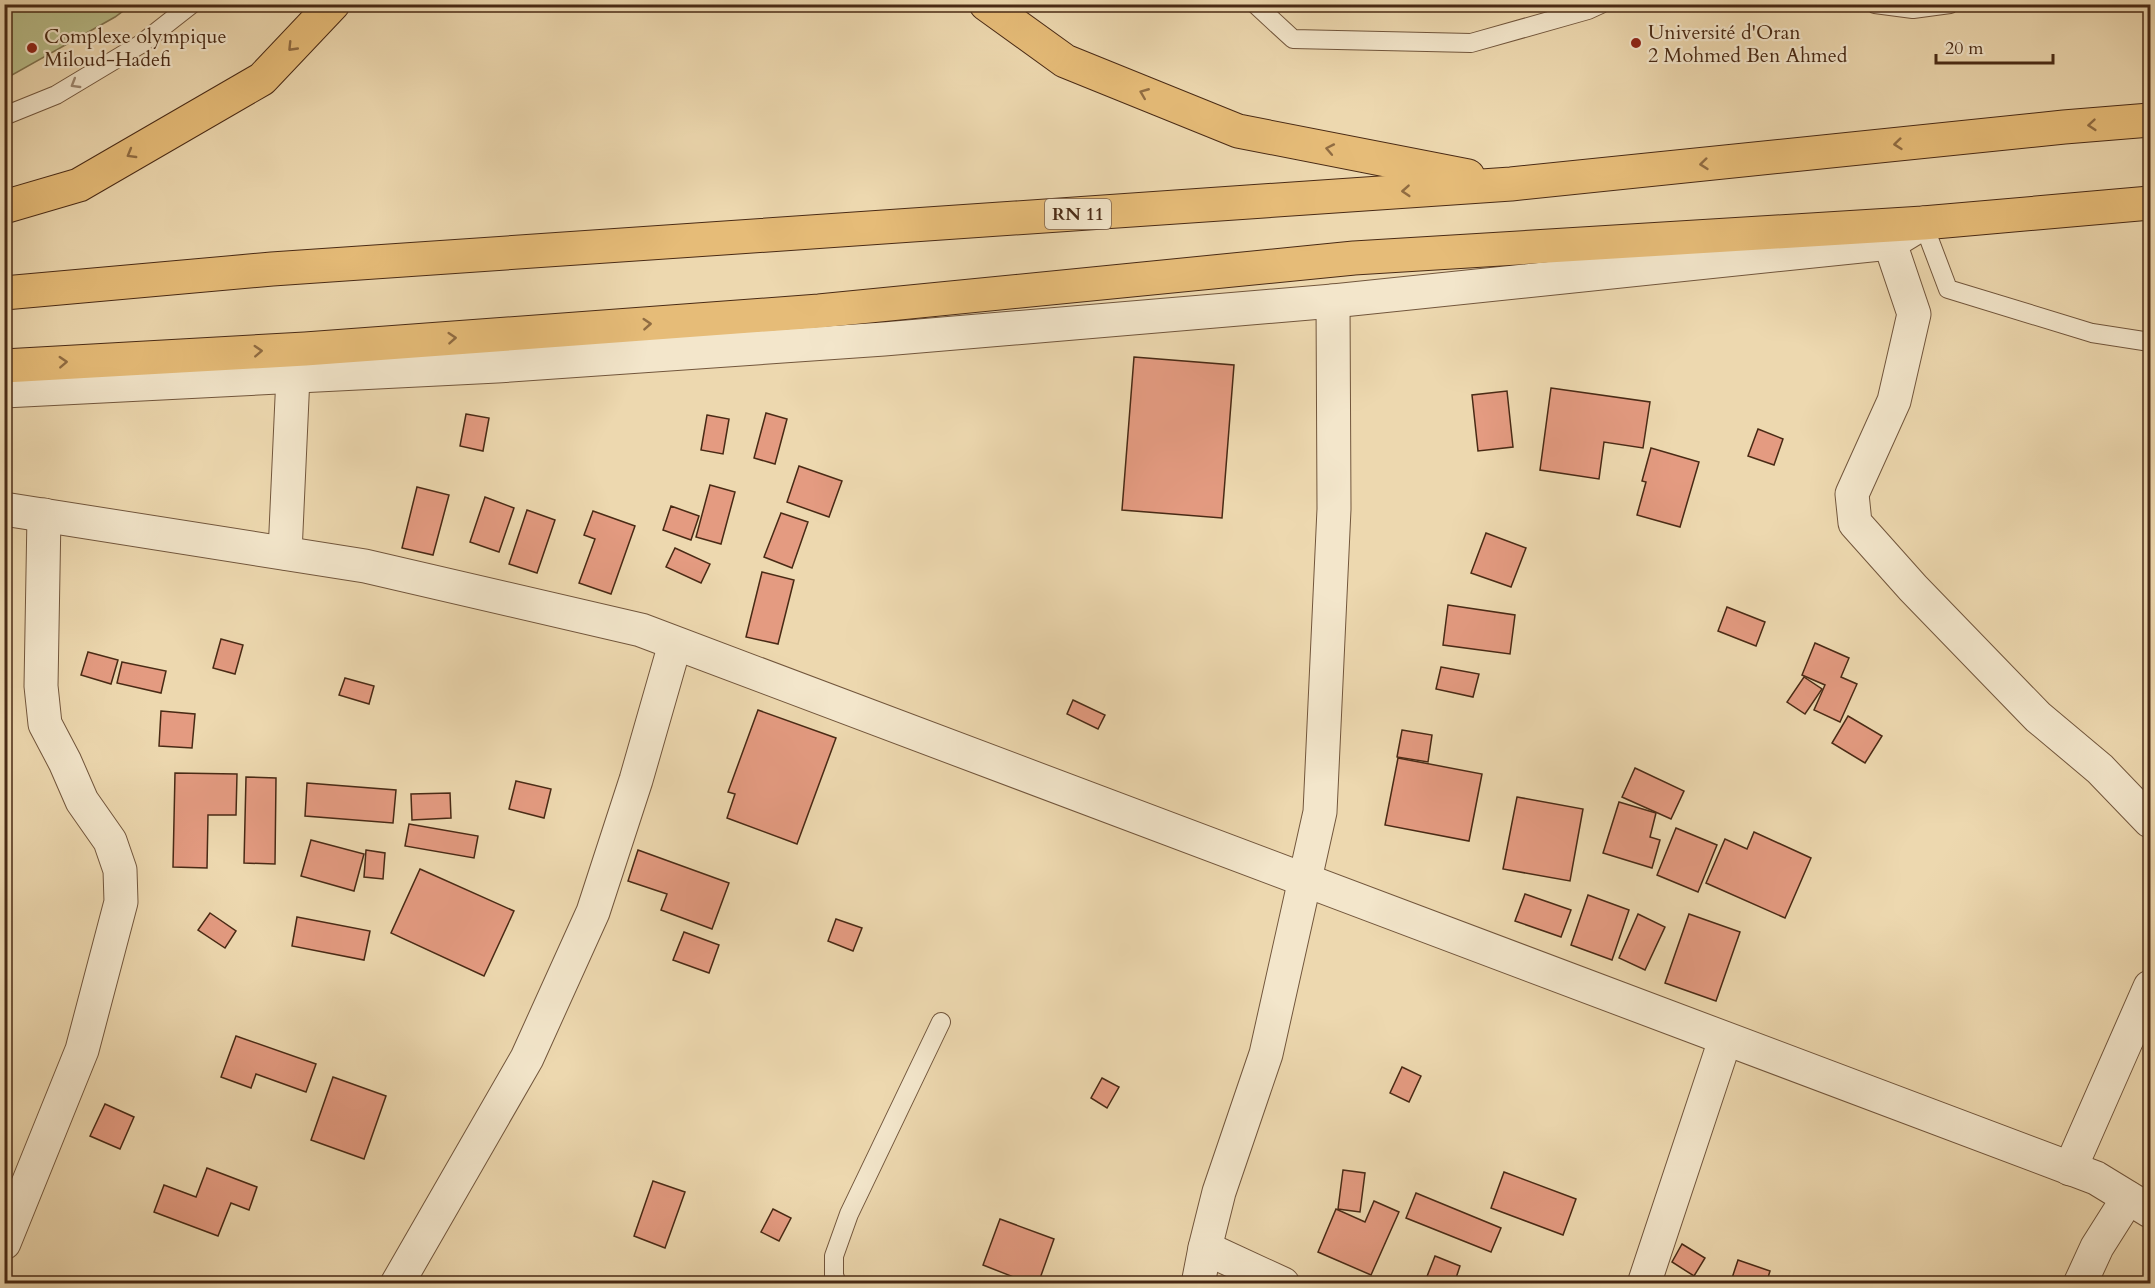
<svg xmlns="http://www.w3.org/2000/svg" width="2155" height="1288" viewBox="0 0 2155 1288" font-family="Cardo,serif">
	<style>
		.green { fill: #b9be8a; stroke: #817450; stroke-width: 1.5 }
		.building { fill: #e49b81; stroke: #492a15; stroke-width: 1.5 }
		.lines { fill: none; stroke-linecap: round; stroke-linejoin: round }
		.service-casing { stroke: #72563c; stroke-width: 20 }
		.minor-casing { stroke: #72563c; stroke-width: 35 }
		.trunk-casing { stroke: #492a15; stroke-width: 35 }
		.service { stroke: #f3e6cb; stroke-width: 18 }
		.minor { stroke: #f3e6cb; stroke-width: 33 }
		.trunk { stroke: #e6bc78; stroke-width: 33 }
		.oneway { stroke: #906c42 }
		.oneway2 { stroke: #9e8870 }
		.poi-dot { fill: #8f2418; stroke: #f3e6cb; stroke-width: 2 }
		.labels { text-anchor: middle; stroke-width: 4.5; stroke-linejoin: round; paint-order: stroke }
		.shield { fill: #f3e6cb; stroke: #7c624c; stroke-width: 1.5 }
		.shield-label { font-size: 18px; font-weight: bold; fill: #492a15 }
		.poi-label { font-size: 20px; fill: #492a15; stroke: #f3e6cb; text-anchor: start }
	</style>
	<rect width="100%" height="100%" fill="#edd8af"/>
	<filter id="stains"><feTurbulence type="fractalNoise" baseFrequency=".00333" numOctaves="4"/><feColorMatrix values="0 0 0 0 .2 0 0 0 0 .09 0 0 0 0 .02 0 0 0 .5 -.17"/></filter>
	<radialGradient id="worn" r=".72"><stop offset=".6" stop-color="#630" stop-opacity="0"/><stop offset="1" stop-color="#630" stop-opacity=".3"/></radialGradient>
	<!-- green -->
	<path class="green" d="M5,4H131V5L115,17L5,79Z"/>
	<!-- building -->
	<g class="building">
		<path d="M1134,357L1234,365L1222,518L1122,510Z"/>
		<path d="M1551,388L1650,402L1643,448L1604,442L1599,479L1540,470Z"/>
		<path d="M1507,391L1513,447L1478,451L1472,395Z"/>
		<path d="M766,413L787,419L775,464L754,458Z"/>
		<path d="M466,414L489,418L483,451L460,446Z"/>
		<path d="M707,415L729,419L723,454L701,450Z"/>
		<path d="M1758,429L1783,439L1774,465L1748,456Z"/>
		<path d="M1651,448L1699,462L1680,527L1637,515L1646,482L1642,481Z"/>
		<path d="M799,466L842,481L829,517L787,502Z"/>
		<path d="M710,485L735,492L721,544L696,537Z"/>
		<path d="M417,487L449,495L433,555L402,548Z"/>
		<path d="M485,497L514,508L499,552L470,542Z"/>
		<path d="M671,506L699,516L691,540L663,530Z"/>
		<path d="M527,510L555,520L537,573L509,564Z"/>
		<path d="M593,511L635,526L611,594L579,583L595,539L584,535Z"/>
		<path d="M781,513L808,522L792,568L764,557Z"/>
		<path d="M1486,533L1526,548L1511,587L1471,573Z"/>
		<path d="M675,548L710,564L701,583L666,567Z"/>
		<path d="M762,572L794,580L778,644L746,637Z"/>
		<path d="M1448,605L1515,615L1510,654L1443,645Z"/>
		<path d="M1727,607L1765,622L1756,646L1718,631Z"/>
		<path d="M221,639L243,645L235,674L213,668Z"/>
		<path d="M1815,643L1849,658L1841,677L1857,684L1840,722L1814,710L1825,685L1802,675Z"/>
		<path d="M88,652L118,660L111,684L81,675Z"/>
		<path d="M122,662L166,671L161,693L117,683Z"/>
		<path d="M1441,667L1479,674L1473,697L1436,689Z"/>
		<path d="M1804,677L1822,689L1805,714L1787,702Z"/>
		<path d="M345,678L374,686L369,704L339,695Z"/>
		<path d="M1073,700L1105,715L1098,729L1067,714Z"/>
		<path d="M758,710L836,738L797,844L727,818L735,794L728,792Z"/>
		<path d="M161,711L195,714L192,748L159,746Z"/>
		<path d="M1848,716L1882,736L1865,763L1832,743Z"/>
		<path d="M1402,730L1432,735L1428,762L1397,757Z"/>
		<path d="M1398,758L1482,774L1469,841L1385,825Z"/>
		<path d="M1635,768L1684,791L1671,819L1622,797Z"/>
		<path d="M175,773L237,774L236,815H208L207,868L173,867Z"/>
		<path d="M246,777L276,778L275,864L244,863Z"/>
		<path d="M516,781L551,789L544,818L509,809Z"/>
		<path d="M307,783L396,790L393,823L305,816Z"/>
		<path d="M450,793L451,818L412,820L411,794Z"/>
		<path d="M1517,797L1583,809L1570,881L1503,869Z"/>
		<path d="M1619,802L1656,813L1650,837L1660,840L1652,868L1603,853Z"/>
		<path d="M409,824L478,836L474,858L405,846Z"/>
		<path d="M1676,828L1717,845L1698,892L1657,875Z"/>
		<path d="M1754,832L1811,858L1785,918L1706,883L1725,839L1747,849Z"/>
		<path d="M311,840L364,854L354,891L301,876Z"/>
		<path d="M366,850L385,853L383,879L364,877Z"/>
		<path d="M638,850L729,883L712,929L661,910L667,894L628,881Z"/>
		<path d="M420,869L514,911L484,976L391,933Z"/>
		<path d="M1525,894L1571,910L1561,937L1515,921Z"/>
		<path d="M1588,895L1629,910L1612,960L1571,945Z"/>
		<path d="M210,913L236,931L225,948L198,930Z"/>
		<path d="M1638,914L1665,927L1645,970L1619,958Z"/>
		<path d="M1689,914L1740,932L1716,1001L1665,983Z"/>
		<path d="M297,917L370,931L364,960L292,946Z"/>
		<path d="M836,919L862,928L853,951L828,941Z"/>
		<path d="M684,932L719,945L709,973L673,960Z"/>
		<path d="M236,1036L316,1064L306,1092L256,1074L251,1088L221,1077Z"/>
		<path d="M1402,1067L1421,1076L1409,1102L1390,1093Z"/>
		<path d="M333,1077L386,1096L364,1159L311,1140Z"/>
		<path d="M1102,1078L1119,1087L1107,1108L1091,1098Z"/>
		<path d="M105,1104L134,1117L120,1149L90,1136Z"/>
		<path d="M207,1168L257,1187L249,1210L231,1203L218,1236L154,1212L164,1185L196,1197Z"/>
		<path d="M1343,1170L1365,1173L1360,1212L1338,1209Z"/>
		<path d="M1504,1172L1576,1199L1563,1235L1491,1208Z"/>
		<path d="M653,1181L685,1192L665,1248L634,1236Z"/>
		<path d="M1416,1193L1501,1228L1491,1252L1406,1218Z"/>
		<path d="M1374,1201L1399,1212L1371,1275L1318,1252L1336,1209L1365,1222Z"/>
		<path d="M773,1209L791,1218L779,1241L761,1232Z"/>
		<path d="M1000,1219L1054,1239L1038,1284H1020L1021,1280L983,1265Z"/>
		<path d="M1682,1244L1705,1258L1694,1276L1672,1262Z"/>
		<path d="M1435,1256L1460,1266L1454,1284H1424Z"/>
		<path d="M1738,1260L1770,1271L1766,1284H1747L1732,1278Z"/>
	</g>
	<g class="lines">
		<defs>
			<g id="service">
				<path d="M1255,4L1293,39L1471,43L1588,10L1601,4"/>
				<path d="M1875,4L1913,9L1950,4"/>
				<path d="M4,116L56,95L141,44L192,4"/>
				<path d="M1923,223L1948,289L2092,333L2150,342"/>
				<path d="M837,1284L834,1275V1256L849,1214L941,1022"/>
			</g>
			<g id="minor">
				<path d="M1890,243L1914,314L1894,401L1852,494L1855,523L1913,588L2038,717L2100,769L2150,821"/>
				<path d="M4,391L497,366L884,339L1333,301L1890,243L1923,223"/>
				<path d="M4,509L365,566L641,630L2096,1178L2150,1211"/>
				<path d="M285,553L293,376"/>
				<path d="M2070,1169L2150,987"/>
				<path d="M4,1243L82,1050L121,902L120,870L110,841L82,801L65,762L45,724L41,686L44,515"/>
				<path d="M1205,1248L1283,1284"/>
				<path d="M397,1284L527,1058L593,912L636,780L675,644"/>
				<path d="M1198,1284L1205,1248L1219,1192L1266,1054L1320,812L1334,509L1333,301"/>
				<path d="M1644,1284L1725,1040"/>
				<path d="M2080,1284L2097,1247L2128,1198"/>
			</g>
			<g id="trunk">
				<path d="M986,4L1065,61L1238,131L1468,176"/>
				<path d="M4,207L79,185L262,79L333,4"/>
				<path d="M4,293L272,269L1511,184L2064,127L2150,120"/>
				<path d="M4,366L305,349L819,311L1354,258L1923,223L2150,203"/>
			</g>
		</defs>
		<!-- service casing -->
		<use href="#service" class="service-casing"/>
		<!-- minor casing -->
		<use href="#minor" class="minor-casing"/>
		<!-- trunk casing -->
		<use href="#trunk" class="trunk-casing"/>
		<!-- service -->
		<use href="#service" class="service"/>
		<!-- minor -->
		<use href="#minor" class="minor"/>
		<!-- trunk -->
		<use href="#trunk" class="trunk"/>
	</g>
	<!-- one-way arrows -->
	<defs><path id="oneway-chevron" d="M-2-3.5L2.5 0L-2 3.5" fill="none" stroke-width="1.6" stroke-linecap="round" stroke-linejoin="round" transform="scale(1.5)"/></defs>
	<g class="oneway">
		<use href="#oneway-chevron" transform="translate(292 47) rotate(134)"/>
		<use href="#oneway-chevron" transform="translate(1144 93) rotate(-158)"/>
		<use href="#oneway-chevron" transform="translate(2092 125) rotate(175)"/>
		<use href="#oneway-chevron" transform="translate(1898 144) rotate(174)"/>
		<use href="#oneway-chevron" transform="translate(1330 149) rotate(-169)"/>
		<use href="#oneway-chevron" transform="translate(131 154) rotate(150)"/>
		<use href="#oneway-chevron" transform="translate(1704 164) rotate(174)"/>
		<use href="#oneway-chevron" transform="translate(1406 191) rotate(176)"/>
		<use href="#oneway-chevron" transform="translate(647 324) rotate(-4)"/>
		<use href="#oneway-chevron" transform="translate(452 338) rotate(-4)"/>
		<use href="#oneway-chevron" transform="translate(258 351) rotate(-3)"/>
		<use href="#oneway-chevron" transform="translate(63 362) rotate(-3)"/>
	</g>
	<use class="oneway2" href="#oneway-chevron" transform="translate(75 84) rotate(149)"/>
	<!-- markers -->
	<g class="poi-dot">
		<circle cx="1636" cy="43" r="6"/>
		<circle cx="32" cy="48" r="6"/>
	</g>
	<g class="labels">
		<!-- shield labels -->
		<rect class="shield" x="1045" y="199" width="66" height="30" rx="4.5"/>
		<g class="shield-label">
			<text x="1078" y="220">RN 11</text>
		</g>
		<!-- poi labels -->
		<g class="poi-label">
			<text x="1648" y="39">Université d'Oran<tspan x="1648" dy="23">2 Mohmed Ben Ahmed</tspan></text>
			<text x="44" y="43">Complexe olympique<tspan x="44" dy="23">Miloud-Hadefi</tspan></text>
		</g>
	</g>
	<!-- margin -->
	<rect width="2155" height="1288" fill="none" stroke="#edd8af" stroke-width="24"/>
	<rect x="6" y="6" width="2143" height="1276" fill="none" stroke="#492a15" stroke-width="3"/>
	<rect x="12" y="12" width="2131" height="1264" fill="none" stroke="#492a15" stroke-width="1.5"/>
	<!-- scale -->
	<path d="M1936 54v9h117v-9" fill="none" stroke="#492a15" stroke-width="3"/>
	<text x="1945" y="54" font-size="18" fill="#492a15" stroke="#f3e6cb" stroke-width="4.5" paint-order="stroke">20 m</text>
	<rect width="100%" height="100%" filter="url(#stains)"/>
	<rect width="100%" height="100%" fill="url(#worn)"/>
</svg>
